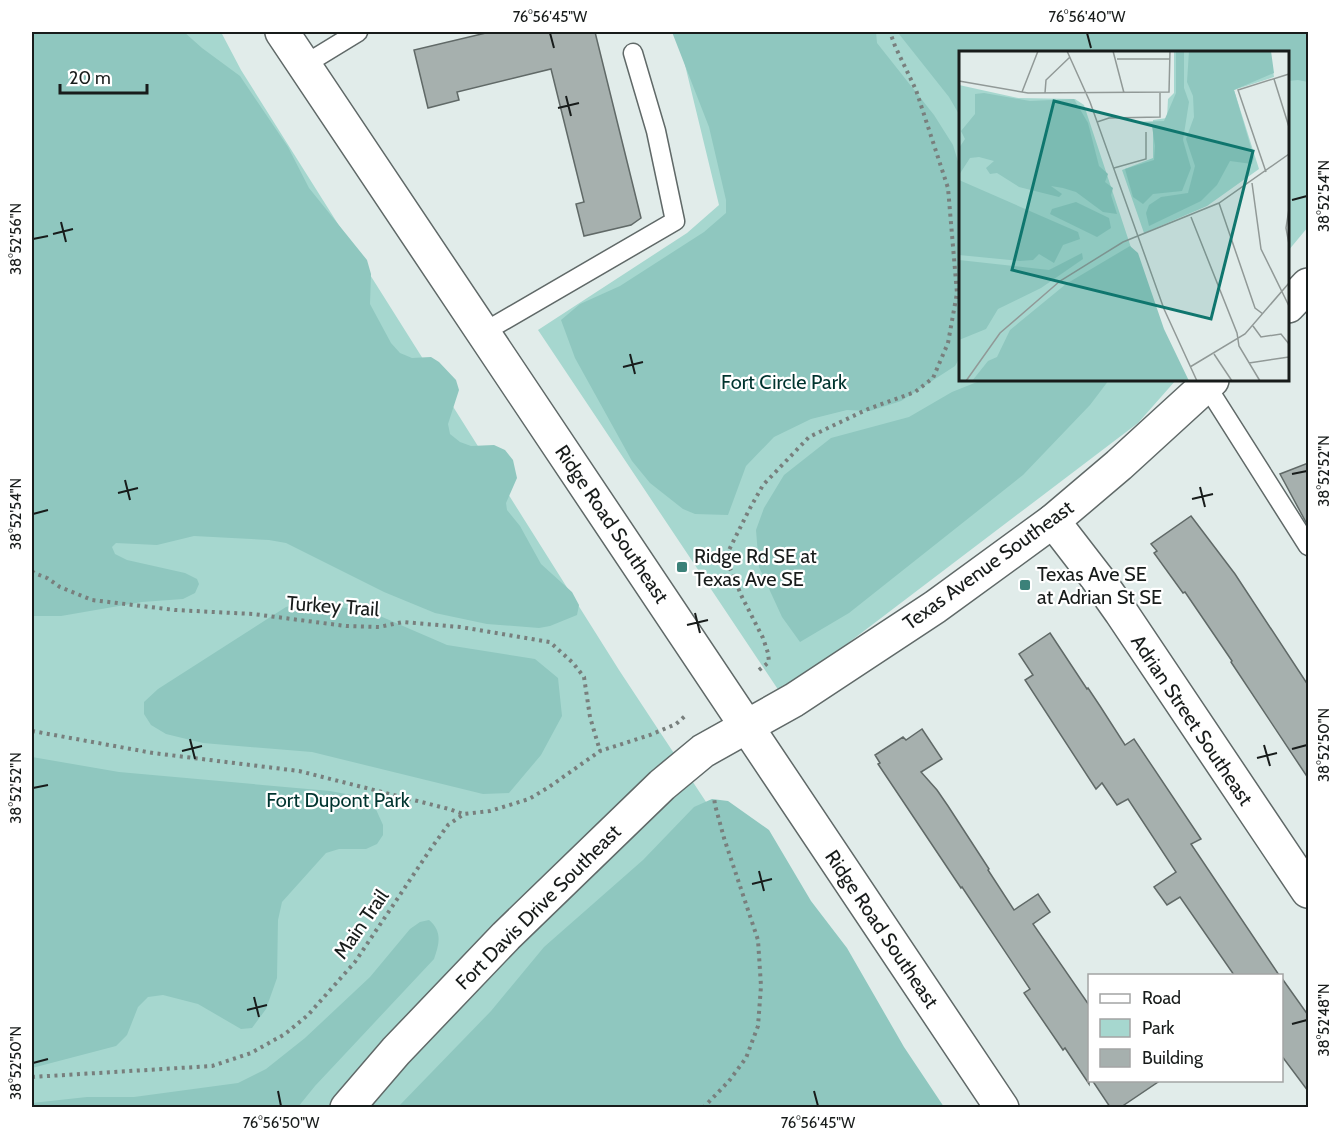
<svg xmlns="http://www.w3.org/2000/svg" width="1340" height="1139" viewBox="0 0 1340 1139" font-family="Cabin,sans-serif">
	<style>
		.green { fill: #a6d7cf }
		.forest { fill: #8fc7bf }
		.building { fill: #a6b0ae; stroke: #606967; stroke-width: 1.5 }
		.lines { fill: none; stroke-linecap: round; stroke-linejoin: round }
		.service-casing { stroke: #606968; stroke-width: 21 }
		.minor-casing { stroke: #606968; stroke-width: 36 }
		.secondary-casing { stroke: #606968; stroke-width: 36 }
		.path { stroke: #787f7d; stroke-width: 4; stroke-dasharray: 3 4.5; stroke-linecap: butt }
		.service { stroke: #fff; stroke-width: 18 }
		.minor { stroke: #fff; stroke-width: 33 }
		.secondary { stroke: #fff; stroke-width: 33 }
		.ticks { fill: none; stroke: #181c1b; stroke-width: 2 }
		.poi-dot { fill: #3b8179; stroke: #fff; stroke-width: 2 }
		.labels { text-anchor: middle; stroke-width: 4.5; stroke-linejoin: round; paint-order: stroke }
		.park-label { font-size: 20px; fill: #00342f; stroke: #fff }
		.street-label { font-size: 20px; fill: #181c1b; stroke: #fff }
		.poi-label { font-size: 20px; fill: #181c1b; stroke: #fff; text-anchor: start }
		.inset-road { fill: none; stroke: #919997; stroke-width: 1.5 }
		.view { fill: #0f766e; fill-opacity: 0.15; stroke: #0f766e; stroke-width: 3 }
		.inset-edge { fill: none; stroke: #181c1b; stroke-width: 3 }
		.neatline { fill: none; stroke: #181c1b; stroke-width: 2 }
		.ticks-label { font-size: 15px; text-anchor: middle; fill: #181c1b }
	</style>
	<rect width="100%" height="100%" fill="#e1ecea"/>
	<!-- green -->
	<g class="green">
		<path d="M32,32H221L241,70L619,670L875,1058L912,1107H32Z"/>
		<path d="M677,32H1308V227L1288,251V52H960V380H1176L1138,423L781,694L538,330L687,233L719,205Z"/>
	</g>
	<!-- forest -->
	<g class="forest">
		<path d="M32,32H184L202,48L240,76L288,147L309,188L367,260L371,274L370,304L391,343L400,353L412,358L431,357L439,362L456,380L459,390L448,424L450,434L460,442L471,446L494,445L505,450L513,460L517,478L506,503L507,510L520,526L541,564L572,592L579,605L577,615L550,626L539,628L487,624L435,613L384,592L286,543L269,540L194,536L157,545L116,543L112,547L115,554L127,560L185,573L197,579L199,584L195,593L183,599L142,602L61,616H32Z"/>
		<path d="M672,32H876L877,43L934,115L953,145L960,168V357L955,366L901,401L870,411L847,410L811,419L774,437L746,466L728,515L695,514L683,509L650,483L632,461L575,358L561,320L580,304L620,286L704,232L726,213V200L709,127Z"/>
		<path d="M899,32H1308V82L1298,80L1288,81V52H960V116L949,97L899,34Z"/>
		<path d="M982,380H1109L1090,405L1023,475L849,613L800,642L782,617L759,567L756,530L764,508L784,475L831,438L909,417L952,392Z"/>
		<path d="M301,603L366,610L447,645L535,659L558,678L562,716L541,755L509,793L483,794L312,752L203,743L166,734L151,725L144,714V702L158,689L286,607Z"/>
		<path d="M32,757L119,772L330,791L357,796L374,805L383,825V835L377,844L366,849H339L326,853L282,902L278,920L277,978L266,1009L252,1028L241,1029L198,1004L163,995L148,997L138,1007L127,1035L116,1046L32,1068Z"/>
		<path d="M712,799L728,801L769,830L811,901L847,948L904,1047L944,1107H398L491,1011L544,947L643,860L694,807Z"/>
		<path d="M429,920C443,932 439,944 434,959L315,1086L298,1107H32V1103L87,1097H134L238,1083L266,1069L305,1038L370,977L410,929L420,922Z"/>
	</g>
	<!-- building -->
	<g class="building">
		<path d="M490,32H595L641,218L631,225L584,236L576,204L584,202L551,69L457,92L459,100L428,108L414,50Z"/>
		<path d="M1308,463V526L1280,474Z"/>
		<path d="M1191,516L1235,574L1308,685V778L1231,662L1232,661L1185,592L1183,593L1154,553L1157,551L1151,544Z"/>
		<path d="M1050,633L1087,689L1088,688L1100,706L1125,745L1134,739L1201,839L1191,844L1279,975H1234L1180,897L1167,905L1154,887L1176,872L1128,799L1117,805L1102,783L1096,789L1025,680L1033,675L1019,654Z"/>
		<path d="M922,729L942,759L921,772L937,790L948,806L989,869L988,870L1014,910L1038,894L1050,912L1033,924L1089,1005V1084L1065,1048L1063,1050L1024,993L1030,989L962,887L961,888L878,764L880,763L875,755L903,737L906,740Z"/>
		<path d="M1281,977L1308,1015V1091L1281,1055Z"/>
		<path d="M1092,1080H1161L1121,1107H1110Z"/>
	</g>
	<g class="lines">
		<defs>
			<g id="service">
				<path d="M304,65L358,32"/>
				<path d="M484,332L675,221L656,131L633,53"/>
				<path d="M1206,385L1308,546"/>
			</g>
			<path id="minor" d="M1053,521L1097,578L1121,612L1308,891"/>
			<g id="secondary">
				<path d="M282,32L1002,1108"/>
				<path d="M1288,306L1308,285"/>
				<path d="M347,1108L396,1051L506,936L662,785L703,751L794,700L935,607L1053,521L1119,465L1212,380"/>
			</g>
		</defs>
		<!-- service casing -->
		<use href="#service" class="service-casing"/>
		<!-- minor casing -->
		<use href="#minor" class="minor-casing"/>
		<!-- secondary casing -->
		<use href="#secondary" class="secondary-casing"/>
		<!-- path -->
		<g class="path">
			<path d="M32,571L34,573L47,578L60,587L92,600L175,610L253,614L346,626L379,627L403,622L460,627L550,642L573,663L584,677L590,717L600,751"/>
			<path d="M759,670L769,662L768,653L763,638L742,597L729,566L727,554L749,510L763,485L809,437L868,409L915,392L933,378L948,343L957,293L948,188L916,90L895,46L890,32"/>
			<path d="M32,731L153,753L299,771L449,809L463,814"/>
			<path d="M32,1077L212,1066L251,1053L285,1034L308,1015L355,962L432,847L448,825L464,814L490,811L529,799L549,787L600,751L650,735L676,724L685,716"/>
			<path d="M703,1108L729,1081L746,1058L758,1026L761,986L758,940L724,838L715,805L714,797"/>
		</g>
		<!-- service -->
		<use href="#service" class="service"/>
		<!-- minor -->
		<use href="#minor" class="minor"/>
		<!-- secondary -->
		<use href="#secondary" class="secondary"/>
	</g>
	<!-- ticks -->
	<path class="ticks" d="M550,33L554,48M1087,33L1091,48M566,96L571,116M558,108L579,103M1292,200L1307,196M61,222L66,242M53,234L73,229M33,239L48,236M630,354L635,374M623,367L643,362M1292,474L1307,471M125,480L130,500M1200,487L1205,507M118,493L138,488M1192,499L1213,494M33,514L48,510M695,613L700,633M687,625L708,620M190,739L195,759M1264,745L1270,766M1292,749L1307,745M182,751L202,746M1257,758L1277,753M33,788L48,785M759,871L764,891M752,884L772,879M254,997L259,1017M247,1010L267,1005M1292,1024L1307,1020M33,1063L48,1059M278,1091L281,1106M814,1091L818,1106"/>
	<!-- markers -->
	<g class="poi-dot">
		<rect x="676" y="561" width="12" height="12" rx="3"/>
		<rect x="1019" y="579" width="12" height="12" rx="3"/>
	</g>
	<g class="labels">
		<!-- park labels -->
		<g class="park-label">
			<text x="784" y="389">Fort Circle Park</text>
			<text x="338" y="807">Fort Dupont Park</text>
		</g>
		<!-- street labels -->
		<g class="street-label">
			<text transform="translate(612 524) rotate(56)" y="7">Ridge Road Southeast</text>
			<text transform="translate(988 565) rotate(-36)" y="7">Texas Avenue Southeast</text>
			<text transform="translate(333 606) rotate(4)" y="7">Turkey Trail</text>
			<text transform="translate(1192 720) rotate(56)" y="7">Adrian Street Southeast</text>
			<text transform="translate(538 907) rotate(-45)" y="7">Fort Davis Drive Southeast</text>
			<text transform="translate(361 924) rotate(-55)" y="7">Main Trail</text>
			<text transform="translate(882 929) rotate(56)" y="7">Ridge Road Southeast</text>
		</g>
		<!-- poi labels -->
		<g class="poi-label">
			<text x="694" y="563">Ridge Rd SE at<tspan x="694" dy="23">Texas Ave SE</tspan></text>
			<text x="1037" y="581">Texas Ave SE<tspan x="1037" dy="23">at Adrian St SE</tspan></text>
		</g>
	</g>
	<!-- overview -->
	<g transform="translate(959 51)">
		<rect width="330" height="330" fill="#e1ecea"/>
		<path d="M215,0H311L315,26L275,39L300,118L248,155L185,182L163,119L194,107V69L208,67L209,48L215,42ZM0,34L59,47L116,48L125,54L186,239L225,330H0Z" fill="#a6d7cf"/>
		<path d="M217,0L225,1V37L230,51L224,89L232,117L223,140L194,143L184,153L174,146L166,118L195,109L196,95L193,75L176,71L205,70L217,42ZM230,0H312L315,22L275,39L295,107L293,113L271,110L258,134L242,150L190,175L187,162L190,154L202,146L229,142L236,115L227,88L235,66L234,45L228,31ZM25,42L71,50L115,48L129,72L140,115L149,123L146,131L154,137L152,144L158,163L144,161L117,141L104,137L92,135L103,143L100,146L60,136L38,122L31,123L27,117L35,110L20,106L11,107L0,124V97L6,88L2,80L16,63V43ZM0,129L119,181L121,188L104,194L95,212L80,203L74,209L61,210L0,204ZM117,151L150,167L152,177L138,186L91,163L93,158ZM171,195L179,202L205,278L230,330H13L29,310L38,306L51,279L107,233ZM123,202L124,208L82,237L39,258L27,278L0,289V209L90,219Z" fill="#8fc7bf"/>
		<path class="inset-road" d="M108,0L131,51L205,258L238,330M154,0L165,42M158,8H211M315,28L330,76M0,30L69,42L210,41L211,0M63,41L79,0M86,42L87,29L111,6M138,71L150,67L201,66V41M155,117L187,108V81M307,121L279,39L330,23M293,132L302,198L330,255M260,152L296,257L304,263M330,158L327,177L330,193M232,166L278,282L280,295L301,330M294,275L302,286L322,283L330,293M255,303L273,330M290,312L330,306M231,316L286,283L330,232M7,330L41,282L101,230L164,191L260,152L330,103"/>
		<path class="view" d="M95,50L294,100L252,268L53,219Z"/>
		<rect width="330" height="330" class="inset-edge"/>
	</g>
	<!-- border -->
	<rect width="1340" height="1139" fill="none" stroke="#ffffff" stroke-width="66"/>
	<!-- legend -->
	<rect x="1088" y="974" width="195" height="108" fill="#ffffff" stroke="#a3a4a4" stroke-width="1.5"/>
	<rect x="1100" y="994" width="30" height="9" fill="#ffffff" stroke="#a3a4a4" stroke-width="1.5"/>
	<text x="1142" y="1004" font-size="18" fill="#181c1b">Road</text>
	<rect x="1100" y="1019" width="30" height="18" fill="#a6d7cf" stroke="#a3a4a4" stroke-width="1.5"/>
	<text x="1142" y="1034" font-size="18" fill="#181c1b">Park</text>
	<rect x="1100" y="1049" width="30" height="18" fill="#a6b0ae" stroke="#a3a4a4" stroke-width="1.5"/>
	<text x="1142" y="1064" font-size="18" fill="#181c1b">Building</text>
	<!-- scale -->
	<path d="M60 84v9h87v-9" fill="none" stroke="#181c1b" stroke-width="3"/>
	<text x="69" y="84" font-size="18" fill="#181c1b" stroke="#ffffff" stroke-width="4.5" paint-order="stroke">20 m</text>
	<rect x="33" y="33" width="1274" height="1073" class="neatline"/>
	<g class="ticks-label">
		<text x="550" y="22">76°56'45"W</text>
		<text x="1087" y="22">76°56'40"W</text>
		<text transform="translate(1324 196) rotate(-90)" y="5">38°52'54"N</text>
		<text transform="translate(16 239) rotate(-90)" y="5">38°52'56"N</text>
		<text transform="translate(1324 471) rotate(-90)" y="5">38°52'52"N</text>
		<text transform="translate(16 514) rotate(-90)" y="5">38°52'54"N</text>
		<text transform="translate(1324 745) rotate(-90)" y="5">38°52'50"N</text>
		<text transform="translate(16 788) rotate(-90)" y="5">38°52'52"N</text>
		<text transform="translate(1324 1020) rotate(-90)" y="5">38°52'48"N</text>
		<text transform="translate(16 1063) rotate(-90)" y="5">38°52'50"N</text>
		<text x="281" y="1128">76°56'50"W</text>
		<text x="818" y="1128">76°56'45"W</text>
	</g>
</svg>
